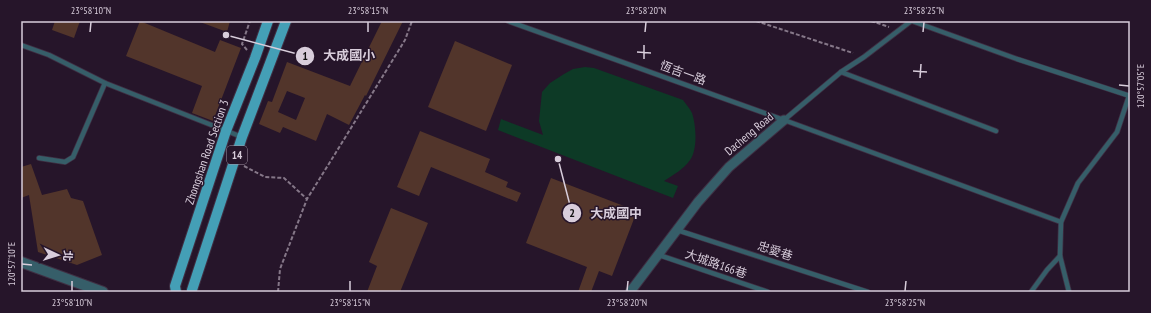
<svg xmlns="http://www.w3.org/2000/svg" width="1151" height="313" viewBox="0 0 1151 313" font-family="'PT Sans Narrow','Noto Sans TC',sans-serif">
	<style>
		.green { fill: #0d3a26 }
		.building { fill: #52352b; fill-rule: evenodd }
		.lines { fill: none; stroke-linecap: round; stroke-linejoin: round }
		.service-casing { stroke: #3f2f43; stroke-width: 6 }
		.minor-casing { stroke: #3f2f43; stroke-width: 11 }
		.tertiary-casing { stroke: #3f2f43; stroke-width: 12 }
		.primary-casing { stroke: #3f2f43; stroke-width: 12 }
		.path { stroke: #857788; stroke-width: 2; stroke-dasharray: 4 2; stroke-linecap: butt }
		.service { stroke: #365e69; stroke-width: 4.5 }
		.minor { stroke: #365e69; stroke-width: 9 }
		.tertiary { stroke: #365e69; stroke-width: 10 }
		.primary { stroke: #449fb6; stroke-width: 10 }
		.ticks { fill: none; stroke: #d8cddb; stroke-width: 1.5 }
		.labels { text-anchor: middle; stroke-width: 3; stroke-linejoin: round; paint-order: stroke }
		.shield { fill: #26152a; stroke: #a396a6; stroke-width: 1 }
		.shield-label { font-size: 11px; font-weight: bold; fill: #d8cddb }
		.street-label { font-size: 12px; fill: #d8cddb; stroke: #26152a }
		.leader { fill: none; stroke: #d8cddb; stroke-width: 1.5 }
		.callout-dot { fill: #d8cddb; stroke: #26152a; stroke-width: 1.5 }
		.mark-label { font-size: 12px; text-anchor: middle; font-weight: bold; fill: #111 }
		.callout-label { font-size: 13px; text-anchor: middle; font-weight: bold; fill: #d8cddb; stroke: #26152a; stroke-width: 3; stroke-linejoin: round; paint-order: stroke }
		.neatline { fill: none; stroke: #d8cddb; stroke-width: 1.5 }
		.ticks-label { font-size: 10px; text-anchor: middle; fill: #d8cddb }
	</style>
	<rect width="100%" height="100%" fill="#26152a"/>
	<!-- green -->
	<path class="green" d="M585,67L594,68L683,100C686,104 690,109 692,113C696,125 698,149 690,160C684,169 673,175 664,181L678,186L673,198L498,130L501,119L543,135L539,121L542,92L550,83L564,74L573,69Z"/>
	<!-- building -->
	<g class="building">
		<path d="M55,21H80L74,38L52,30Z"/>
		<path d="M140,21L215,52L220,40L241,48L213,121L192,113L202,86L126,56Z"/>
		<path d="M200,21H230L227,32L200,22Z"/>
		<path d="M382,21H403L366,96L365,95L349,125L327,114L316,141L283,127L280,133L259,124L268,101L272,102L287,62L350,86ZM287,91L305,98L296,120L278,112Z"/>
		<path d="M455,41L512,65L486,131L428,107Z"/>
		<path d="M420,131L490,159L485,172L508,182L506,187L521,193L517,202L431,167L419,196L397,187Z"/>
		<path d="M31,164L42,195L67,189L71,198L83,201L102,255L77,265L38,252L29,195L21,198V167Z"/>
		<path d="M551,178L637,211L612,276L599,271L591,292H578L587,267L526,243Z"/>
		<path d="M391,208L428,223L400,292H367L377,266L369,262Z"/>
	</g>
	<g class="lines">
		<defs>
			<g id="service">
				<path d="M508,21L784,120L1061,222"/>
				<path d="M912,21L1017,59L1130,96"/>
				<path d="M21,45L49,55L105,83L242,137"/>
				<path d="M841,72L996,131"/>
				<path d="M784,120L841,72L864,57L911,21"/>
				<path d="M39,158L65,162L73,157L105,83"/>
				<path d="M677,230L868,292"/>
				<path d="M659,255L768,292"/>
				<path d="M1031,292L1047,270L1060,256"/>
				<path d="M1069,292L1060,256L1061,222L1078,183L1117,132L1129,96"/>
			</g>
			<path id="minor" d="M630,292L698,202L729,167L784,120"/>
			<path id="tertiary" d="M21,262L103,292"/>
			<g id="primary">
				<path d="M192,290L242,137L286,21"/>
				<path d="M176,292L175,286L226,131L255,58L268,21"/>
			</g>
		</defs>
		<!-- service casing -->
		<use href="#service" class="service-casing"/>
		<!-- minor casing -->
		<use href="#minor" class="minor-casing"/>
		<!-- tertiary casing -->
		<use href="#tertiary" class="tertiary-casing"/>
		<!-- primary casing -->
		<use href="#primary" class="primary-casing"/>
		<!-- path -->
		<g class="path">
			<path d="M756,21L853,53"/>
			<path d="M871,21L889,27"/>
			<path d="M247,50L242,44L250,21"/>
			<path d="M244,166L265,177L284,178L307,199L335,154L405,40L412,21"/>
			<path d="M278,292L280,269L307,199"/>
		</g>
		<!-- service -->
		<use href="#service" class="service"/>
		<!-- minor -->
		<use href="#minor" class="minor"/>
		<!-- tertiary -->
		<use href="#tertiary" class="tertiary"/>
		<!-- primary -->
		<use href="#primary" class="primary"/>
	</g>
	<!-- ticks -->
	<path class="ticks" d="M90,32L91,22M368,32V22M645,32L646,22M923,32L924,22M637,52L651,53M644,59V45M913,71L927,72M920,78L921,64M1119,85L1129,86M22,264L32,265M72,291V281M350,291V281M627,291L628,281M905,291L906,281"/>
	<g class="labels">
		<!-- shield labels -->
		<rect class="shield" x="227" y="146" width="20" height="18" rx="3"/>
		<g class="shield-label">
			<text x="237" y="159">14</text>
		</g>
		<!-- street labels -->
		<g class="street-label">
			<text transform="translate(683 73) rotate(20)" y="4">恆吉一路</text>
			<text transform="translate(749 134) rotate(-40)" y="4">Dacheng Road</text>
			<text transform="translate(207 152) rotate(-71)" y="4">Zhongshan Road Section 3</text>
			<text transform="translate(775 251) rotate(18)" y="4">忠愛巷</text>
			<text transform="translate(716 264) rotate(19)" y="4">大城路166巷</text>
		</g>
	</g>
	<!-- callouts -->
	<path class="leader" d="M226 35L305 56M558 159L572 213"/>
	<g class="callout-dot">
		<circle cx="226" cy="35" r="4"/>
		<circle cx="558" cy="159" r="4"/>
		<circle cx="305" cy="56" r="10"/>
		<circle cx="572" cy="213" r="10"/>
	</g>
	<g class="mark-label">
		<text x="305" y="60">1</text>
		<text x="572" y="217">2</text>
	</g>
	<g class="callout-label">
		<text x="349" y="60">大成國小</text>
		<text x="616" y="218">大成國中</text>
	</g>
	<!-- border -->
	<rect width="1151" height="313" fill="none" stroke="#26152a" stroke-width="44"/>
	<!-- north arrow -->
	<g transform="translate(58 255) rotate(94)" stroke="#26152a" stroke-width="3" paint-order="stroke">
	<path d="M0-3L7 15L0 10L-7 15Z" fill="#d8cddb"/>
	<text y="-6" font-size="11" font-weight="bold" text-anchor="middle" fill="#d8cddb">北</text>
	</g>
	<rect x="22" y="22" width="1107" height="269" class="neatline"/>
	<g class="ticks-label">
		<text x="91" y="14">23°58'10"N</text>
		<text x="368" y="14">23°58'15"N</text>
		<text x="646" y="14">23°58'20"N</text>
		<text x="924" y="14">23°58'25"N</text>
		<text transform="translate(1140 86) rotate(-90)" y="4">120°57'05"E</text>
		<text transform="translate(11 264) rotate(-90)" y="4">120°57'10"E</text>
		<text x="72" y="306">23°58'10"N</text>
		<text x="350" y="306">23°58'15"N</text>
		<text x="627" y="306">23°58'20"N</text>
		<text x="905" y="306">23°58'25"N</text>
	</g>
</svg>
